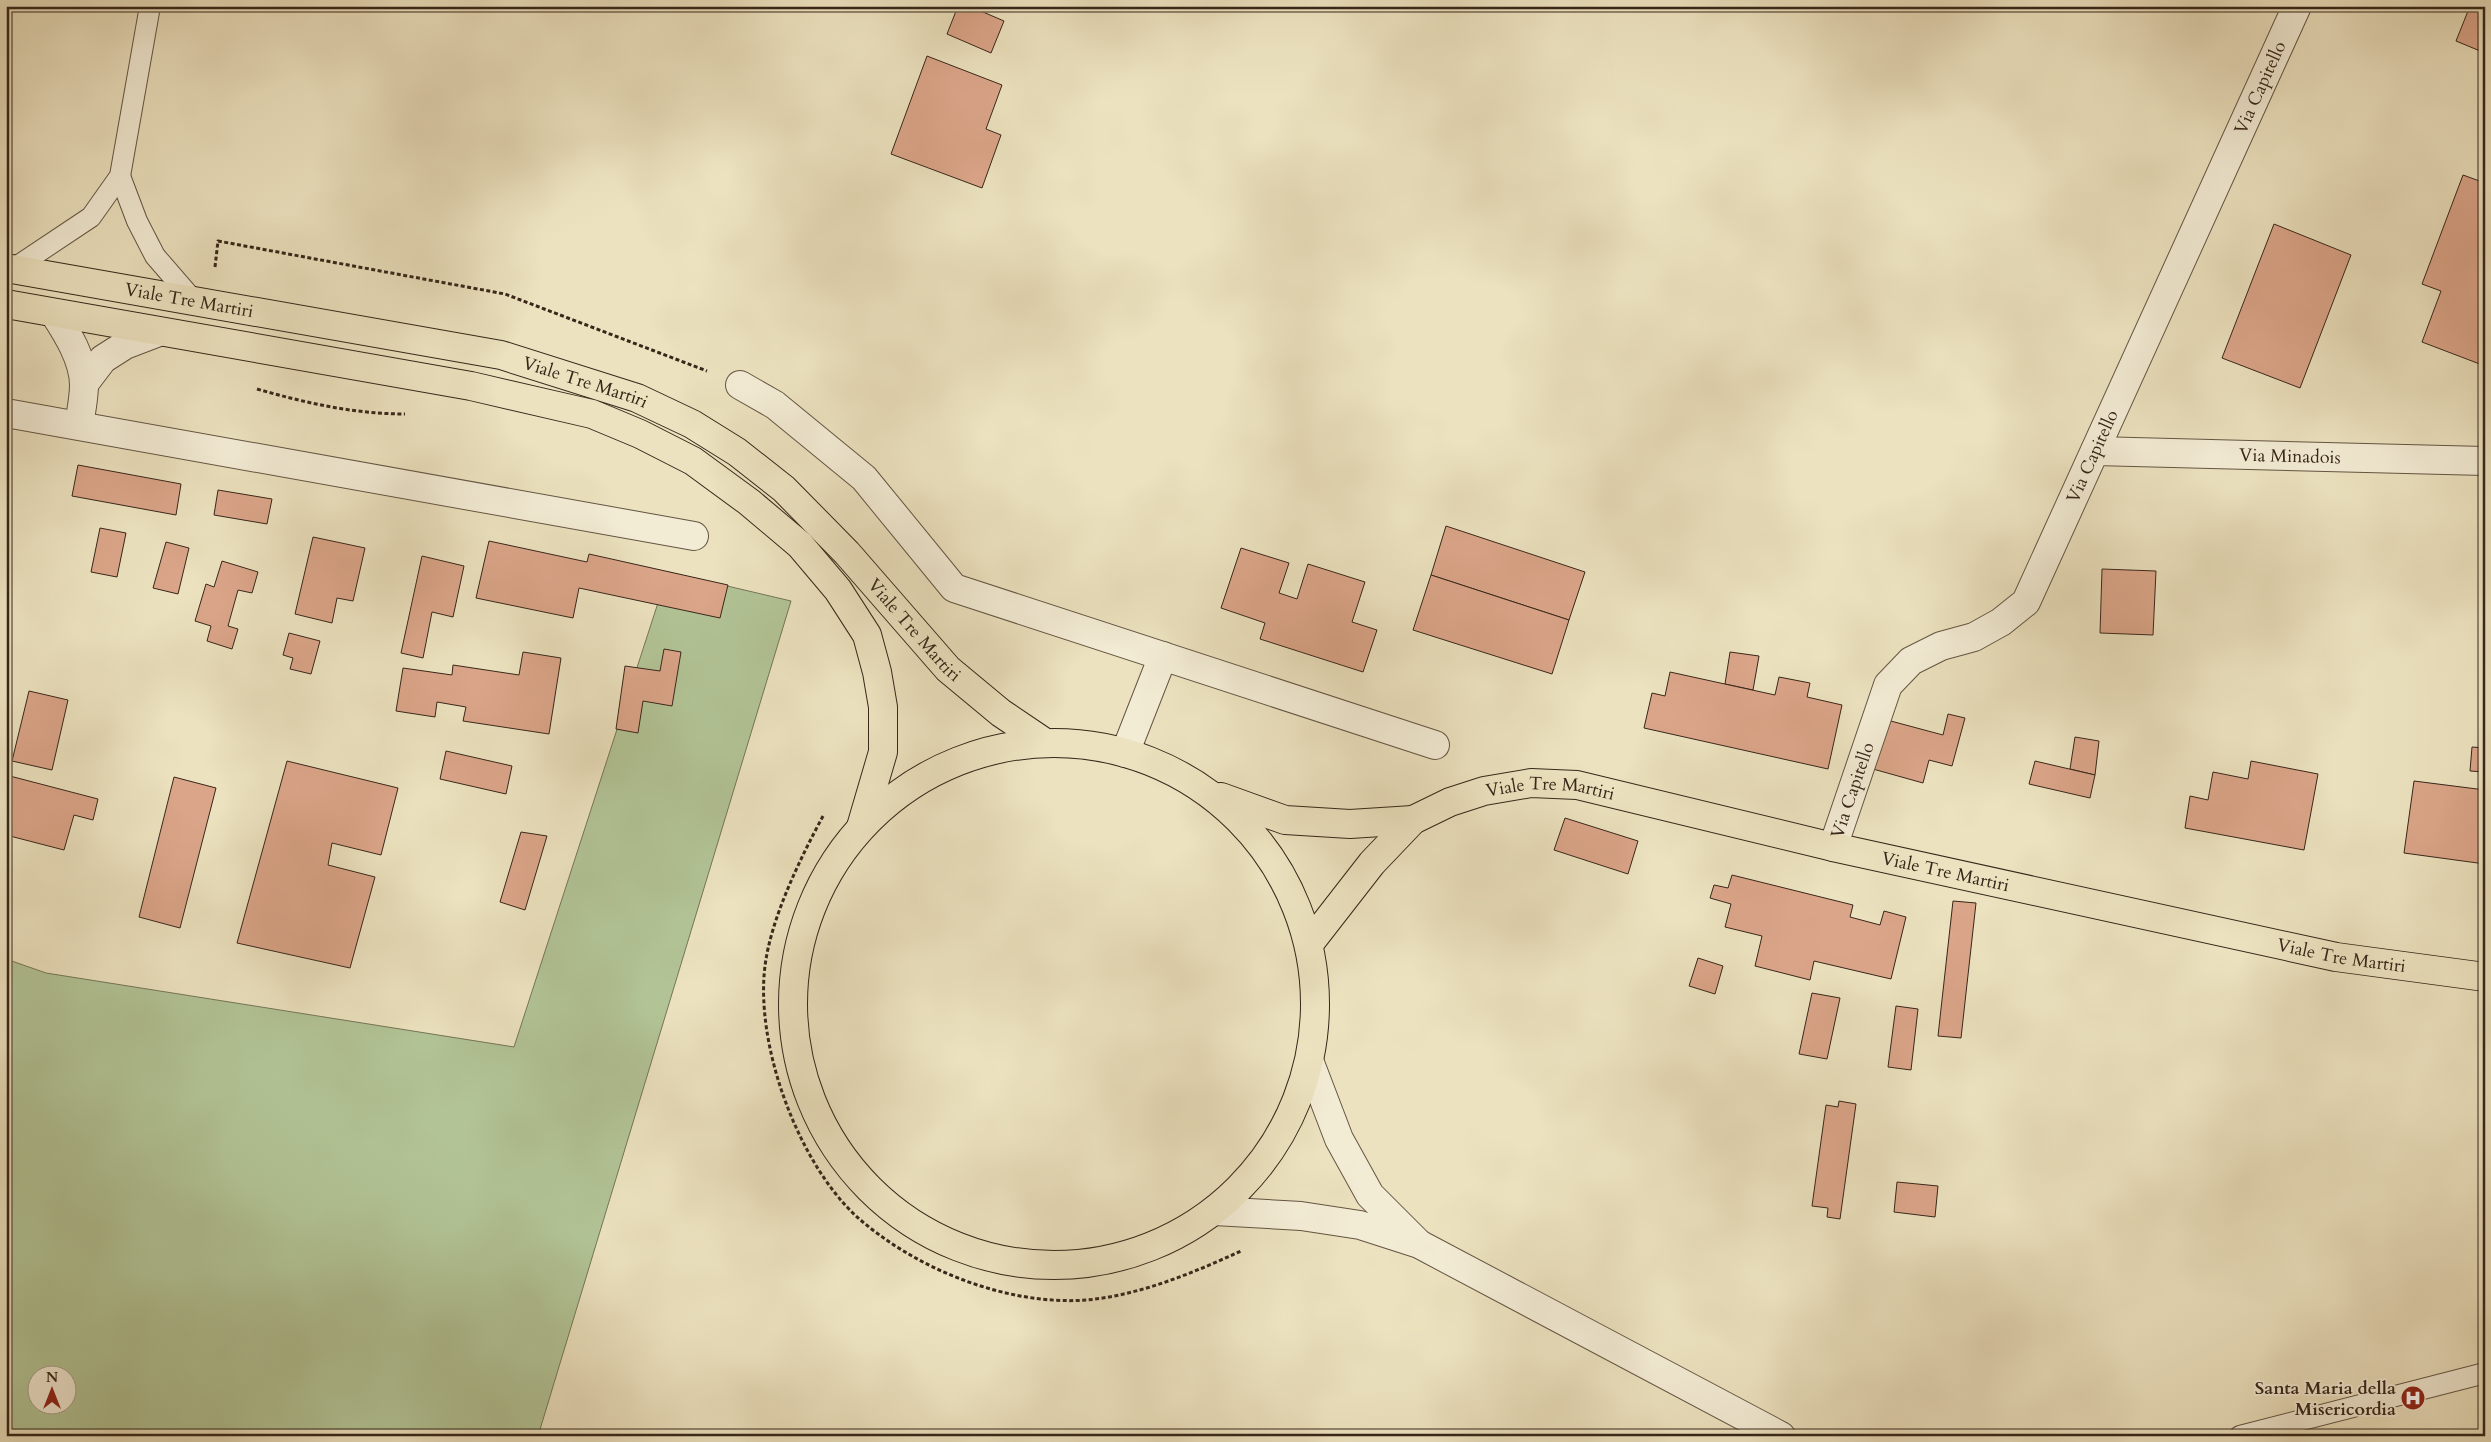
<svg xmlns="http://www.w3.org/2000/svg" width="2491" height="1442" viewBox="0 0 2491 1442" font-family="Cardo,serif">
	<style>
		.green { fill: #b2c496; stroke: #747558; fill-rule: evenodd }
		.building { fill: #dba589; stroke: #37261a }
		.lines { fill: none; stroke-linecap: round; stroke-linejoin: round }
		.lane-casing { stroke: #645543; stroke-width: 22 }
		.street-casing { stroke: #645543; stroke-width: 30 }
		.primary-casing { stroke: #37261a; stroke-width: 30 }
		.path { stroke: #37261a; stroke-width: 3; stroke-dasharray: 4 2.5; stroke-linecap: butt }
		.lane { stroke: #f3ecd5; stroke-width: 20 }
		.street { stroke: #f3ecd5; stroke-width: 28 }
		.primary { stroke: #ece2bf; stroke-width: 28 }
		.labels { text-anchor: middle; stroke-width: 4; stroke-linejoin: round; paint-order: stroke }
		.street-label { font-size: 18px; fill: #37261a; stroke: #f3ecd5 }
		.poi-label { font-size: 18px; font-weight: bold; fill: #37261a; stroke: #f3ecd5; text-anchor: end }
	</style>
	<rect width="100%" height="100%" fill="#ece2bf"/>
	<filter id="stains"><feTurbulence type="fractalNoise" baseFrequency=".004" numOctaves="4"/><feColorMatrix values="0 0 0 0 .2 0 0 0 0 .09 0 0 0 0 .02 0 0 0 .5 -.17"/></filter>
	<radialGradient id="worn" r=".72"><stop offset=".6" stop-color="#630" stop-opacity="0"/><stop offset="1" stop-color="#630" stop-opacity=".3"/></radialGradient>
	<!-- green -->
	<path class="green" d="M668,572L791,601L538,1436H6V959L46,973L514,1047ZM38,1374H68V1404H38Z"/>
	<!-- building -->
	<g class="building">
		<path d="M958,6H969L1004,21L991,53L947,34Z"/>
		<path d="M2470,6H2485V53L2456,41Z"/>
		<path d="M927,56L1002,85L986,129L1001,135L982,188L891,154Z"/>
		<path d="M2463,175L2485,183V366L2422,342L2441,291L2422,284Z"/>
		<path d="M2274,224L2351,255L2300,388L2222,358Z"/>
		<path d="M78,465L181,484L176,515L72,496Z"/>
		<path d="M218,490L272,499L267,524L214,515Z"/>
		<path d="M1446,526L1585,572L1569,620L1431,575Z"/>
		<path d="M100,528L126,533L117,577L91,572Z"/>
		<path d="M313,537L365,548L353,601L337,598L332,623L295,614Z"/>
		<path d="M489,541L587,562L589,554L728,585L720,618L579,588L573,618L476,598Z"/>
		<path d="M166,542L189,548L178,594L153,588Z"/>
		<path d="M1241,548L1289,563L1279,593L1297,599L1308,564L1365,582L1352,622L1377,630L1363,672L1260,639L1265,623L1221,608Z"/>
		<path d="M422,556L464,566L453,617L432,612L423,658L401,653Z"/>
		<path d="M222,561L258,572L252,593L238,590L228,626L238,629L232,649L207,641L211,626L195,621L206,584L214,587Z"/>
		<path d="M2102,569L2156,571L2153,635L2100,633Z"/>
		<path d="M1431,575L1569,620L1552,674L1413,630Z"/>
		<path d="M289,633L320,641L311,674L290,669L293,658L283,655Z"/>
		<path d="M664,649L681,652L672,706L643,701L638,733L616,729L625,666L660,671Z"/>
		<path d="M523,652L561,658L549,734L463,721L466,707L437,702L435,717L396,711L403,668L452,675L453,665L519,675Z"/>
		<path d="M1730,652L1759,656L1753,690L1725,684Z"/>
		<path d="M1670,672L1775,695L1779,677L1810,683L1807,697L1842,705L1828,769L1644,728L1652,693L1665,696Z"/>
		<path d="M29,691L68,700L52,770L12,761Z"/>
		<path d="M1948,714L1965,718L1952,766L1929,760L1923,783L1873,769L1887,720L1943,735Z"/>
		<path d="M2075,737L2099,741L2095,775L2070,769Z"/>
		<path d="M2472,747L2485,748V772L2470,771Z"/>
		<path d="M446,751L512,766L506,794L440,779Z"/>
		<path d="M287,761L398,788L381,855L332,843L328,865L375,877L350,968L237,943Z"/>
		<path d="M2035,761L2095,775L2090,798L2029,784Z"/>
		<path d="M2251,761L2318,774L2304,850L2185,828L2190,796L2208,800L2213,772L2248,779Z"/>
		<path d="M6,775L98,799L93,820L74,815L64,850L6,835Z"/>
		<path d="M174,777L216,788L180,928L139,917Z"/>
		<path d="M2414,781L2485,790V864L2404,853Z"/>
		<path d="M1565,818L1638,841L1628,874L1554,850Z"/>
		<path d="M521,832L547,836L525,910L500,902Z"/>
		<path d="M1732,875L1853,905L1850,917L1880,925L1884,911L1906,917L1891,979L1814,961L1810,980L1755,966L1762,936L1725,927L1731,904L1710,898L1714,885L1728,888Z"/>
		<path d="M1953,901L1976,903L1961,1038L1938,1036Z"/>
		<path d="M1698,958L1723,966L1715,994L1689,986Z"/>
		<path d="M1812,993L1840,998L1827,1059L1799,1054Z"/>
		<path d="M1896,1006L1918,1009L1911,1070L1888,1067Z"/>
		<path d="M1839,1101L1856,1104L1840,1219L1827,1217L1828,1208L1812,1206L1826,1105L1838,1107Z"/>
		<path d="M1897,1182L1938,1186L1935,1217L1894,1212Z"/>
	</g>
	<g class="lines">
		<defs>
			<g id="lane">
				<path d="M120,176L137,221L155,256L194,301"/>
				<path d="M13,269L91,217L120,176L150,6"/>
				<path d="M2240,1436L2485,1373"/>
			</g>
			<g id="street">
				<path d="M54,313C67,333 84,360 84,385C84,398 81,412 79,425"/>
				<path d="M84,384L103,359L125,345L159,332"/>
				<path d="M740,385L775,405L864,478L954,588L1435,745"/>
				<path d="M6,413L694,536"/>
				<path id="s1" d="M2095,451L2485,461"/>
				<path d="M1125,753L1163,656"/>
				<path id="s2" d="M1833,847L1888,685L1911,661L1941,646L1974,637L2001,622L2026,602L2297,6"/>
				<path d="M1310,1063L1339,1139L1370,1195L1417,1242"/>
				<path d="M1214,1211L1301,1216L1360,1225L1419,1244L1781,1436"/>
			</g>
			<g id="primary">
				<path id="s3" d="M6,268L501,355L637,398L692,424L737,452L784,489L847,553L948,669L1001,713L1044,742"/>
				<path d="M6,304L471,386L592,414L640,434L693,461L749,502L800,545L838,590L867,635L877,672L883,707V752L861,827"/>
				<circle cx="1054" cy="1004" r="261"/>
				<path d="M1221,797L1285,820L1350,824L1413,820"/>
				<path id="s4" d="M1309,944L1372,863L1413,820L1450,802L1484,791L1531,783L1577,785L1833,847L2336,957L2485,977"/>
			</g>
		</defs>
		<!-- lane casing -->
		<use href="#lane" class="lane-casing"/>
		<!-- street casing -->
		<use href="#street" class="street-casing"/>
		<!-- primary casing -->
		<use href="#primary" class="primary-casing"/>
		<!-- path -->
		<g class="path">
			<path d="M215,267L218,241L505,294L707,371"/>
			<path d="M257,389C306,403 354,414 405,414"/>
			<path d="M823,816C800,859 771,918 765,966C755,1045 798,1162 856,1216C915,1269 1007,1306 1087,1300C1140,1295 1193,1273 1241,1251"/>
		</g>
		<!-- lane -->
		<use href="#lane" class="lane"/>
		<!-- street -->
		<use href="#street" class="street"/>
		<!-- primary -->
		<use href="#primary" class="primary"/>
	</g>
	<!-- icons -->
	<defs>
		<symbol id="hospital-disc" viewBox="-11 -11 22 22"><circle r="9.5" fill="#8f2418" stroke="#f3ecd5"/><path d="M-5-5h3v3.5h4V-5h3V5h-3V1.5h-4V5h-3Z" fill="#fff"/></symbol>
	</defs>
	<g fill-rule="evenodd">
		<use href="#hospital-disc" x="2399" y="1384" width="28" height="28"/>
	</g>
	<g class="labels">
		<!-- street labels -->
		<g class="street-label">
			<text dy="6" stroke="none"><textPath href="#s2" startOffset="900">Via Capitello</textPath></text>
			<text dy="6" stroke="none"><textPath href="#s3" startOffset="186">Viale Tre Martiri</textPath></text>
			<text dy="6" stroke="none"><textPath href="#s3" startOffset="591">Viale Tre Martiri</textPath></text>
			<text dy="6" stroke="none"><textPath href="#s1" startOffset="195">Via Minadois</textPath></text>
			<text dy="6" stroke="none"><textPath href="#s2" startOffset="495">Via Capitello</textPath></text>
			<text dy="6" stroke="none"><textPath href="#s3" startOffset="1011">Viale Tre Martiri</textPath></text>
			<text dy="6" stroke="none"><textPath href="#s2" startOffset="60">Via Capitello</textPath></text>
			<text dy="6" stroke="none"><textPath href="#s4" startOffset="306">Viale Tre Martiri</textPath></text>
			<text dy="6" stroke="none"><textPath href="#s4" startOffset="711">Viale Tre Martiri</textPath></text>
			<text dy="6" stroke="none"><textPath href="#s4" startOffset="1116">Viale Tre Martiri</textPath></text>
		</g>
		<!-- poi labels -->
		<g class="poi-label">
			<text x="2396" y="1394">Santa Maria della<tspan x="2396" dy="21">Misericordia</tspan></text>
		</g>
	</g>
	<!-- margin -->
	<rect width="2491" height="1442" fill="none" stroke="#ece2bf" stroke-width="25"/>
	<rect x="8" y="8" width="2476" height="1427" fill="none" stroke="#37261a" stroke-width="2.5"/>
	<rect x="12" y="12" width="2466" height="1417" fill="none" stroke="#37261a"/>
	<!-- north arrow -->
	<g transform="translate(52 1390)"><circle r="24" fill="#f3ecd5" stroke="#a89d8a"/>
	<path d="M0-4L9 19L0 12L-9 19Z" fill="#8f2418"/>
	<text y="-8" font-size="14" font-weight="bold" text-anchor="middle" fill="#37261a">N</text>
	</g>
	<rect width="100%" height="100%" filter="url(#stains)"/>
	<rect width="100%" height="100%" fill="url(#worn)"/>
</svg>
